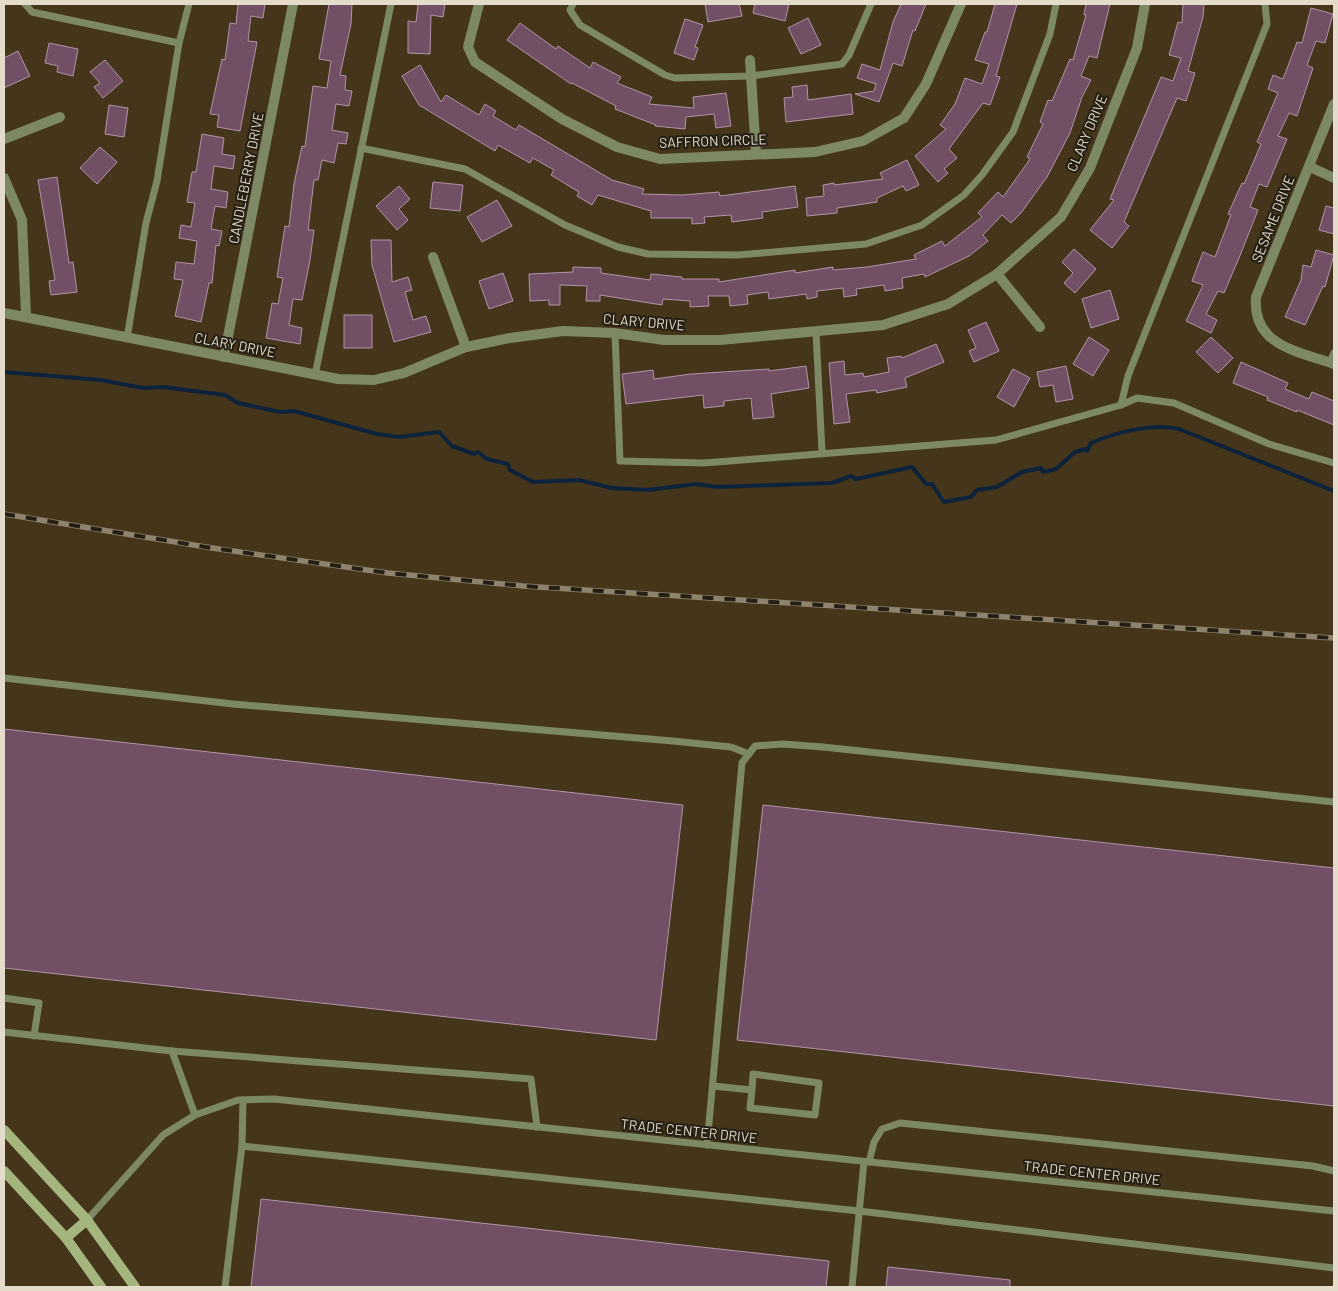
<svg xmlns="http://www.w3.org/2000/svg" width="1338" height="1291" viewBox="0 0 1338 1291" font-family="Barlow,sans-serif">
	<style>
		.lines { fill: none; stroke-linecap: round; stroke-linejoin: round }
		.stream { stroke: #0d233c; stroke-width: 4 }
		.building { fill: #715066; stroke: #b294a8 }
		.service { stroke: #7d8865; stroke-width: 7 }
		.minor { stroke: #7d8865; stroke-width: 10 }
		.tertiary { stroke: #7d8865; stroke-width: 10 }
		.secondary { stroke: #a4b57d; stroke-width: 10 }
		.rail-casing { stroke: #8f836e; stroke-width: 5.5 }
		.rail { stroke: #251e12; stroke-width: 4; stroke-dasharray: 11; stroke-linecap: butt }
		.labels { text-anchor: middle; stroke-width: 4; stroke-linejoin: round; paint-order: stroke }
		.street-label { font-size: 14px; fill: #e4dbcb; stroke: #251e12 }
	</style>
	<rect width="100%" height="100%" fill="#44351b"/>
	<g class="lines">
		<!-- stream -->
		<path class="stream" d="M4,372L101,380L143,388L163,387L225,395L238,403L280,412L294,411L377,434L399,437L439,432L452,446L474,454L478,452L487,459L508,464L510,470L533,482L579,480L612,488L648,490L696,484L717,487L832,483L851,476L856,479L912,467L926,484H932L944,502L971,497L977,490L997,487L1022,472L1041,468L1043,472L1056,469L1075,452L1086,449L1087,451L1091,443C1116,432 1152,423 1179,429L1334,491"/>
	</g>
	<!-- building -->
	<g class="building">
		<path d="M238,4H265L263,18L251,16L248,41L257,42L240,131L217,127L219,115L210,114L222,59L225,60L230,23L236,24Z"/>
		<path d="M329,4H352L351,24L340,75L346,76L345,90L352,91L349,106L336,104L332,130L348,133L346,144L338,143L334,163L322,160L318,180H314L308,230H314L310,260L302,300L293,299L289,325L302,328L300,344L266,338L272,303L278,304L283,278L277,277L285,226L289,227L294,184L302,146L305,147L313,86L327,88L331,61L319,59Z"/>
		<path d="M418,4H445L443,17L431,15L430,54L408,53V21L416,22Z"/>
		<path d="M705,4H739L742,16L708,22Z"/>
		<path d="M755,4H789L785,21L753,13Z"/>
		<path d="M901,4H926L915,31L913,30L902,66L893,63L879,102L855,94L874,91L876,84L857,78L862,64L880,70L893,22Z"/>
		<path d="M995,4H1017L996,76L1000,77L990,105L983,103L949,149L957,158L944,169L948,173L938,182L915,156L946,129L940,125L955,104L965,78L982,84L989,64L975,60L985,32H987Z"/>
		<path d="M1086,4H1110L1097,58L1089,56L1081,76L1091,80L1082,97L1070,133L1047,177L1021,213L1011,223L1002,215L983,235L988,241L969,256L925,277L924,274L902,278L903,288L885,291L884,285L856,289L857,295L844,297L843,288L817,291V297L807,299L806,294L769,299L768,292L747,295L748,304L730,306L729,296H708L709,306L690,307V301L663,299L662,305L600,295V301H586L587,286L560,285V305H549V300L530,301L529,274L573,272V267L601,268V273L650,280L651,274L682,277V279H719V282L795,270V273L833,267V270L867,267L916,259L914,255L942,241L945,246L982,217L978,213L998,192L1003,197L1030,159L1027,157L1043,124L1040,122L1048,100L1052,101L1070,59L1073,60L1086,15H1084Z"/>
		<path d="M1183,4H1204L1203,17L1188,71L1195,73L1186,101L1177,98L1124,222L1129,226L1112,248L1090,230L1114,200L1110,199L1161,77L1173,81L1181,58L1169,55L1178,22L1182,23Z"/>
		<path d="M1311,8L1333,14L1325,43L1316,41L1307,65L1313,68L1297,116L1289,113L1278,136L1287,139L1267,187L1259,184L1250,207L1258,210L1239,258L1224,293L1218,291L1206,314L1217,320L1211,333L1186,321L1203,285L1192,281L1203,252L1215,257L1231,215L1228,214L1242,183L1244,184L1261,144L1257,142L1278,93L1268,89L1273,75L1283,79L1297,42L1302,43Z"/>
		<path d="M808,18L821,45L801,54L788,28Z"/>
		<path d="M685,19L703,25L695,47L698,48L694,60L674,53Z"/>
		<path d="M520,23L556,49L558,46L590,68L593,62L621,77L617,83L652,97L649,104L694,108L693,97L726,93L731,126L716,128L714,114L686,117L685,129L655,126L656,125L615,109L616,106L572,83L571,84L507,40Z"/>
		<path d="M49,43L78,49L73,76L57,72L58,66L45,63Z"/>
		<path d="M18,51L30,76L4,88V58Z"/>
		<path d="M105,60L123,81L103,98L94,87L100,83L90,72Z"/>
		<path d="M420,65L441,102L446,95L479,115L485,104L496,111L493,116L516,130L519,125L612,180L644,189L642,194L682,195L719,192L720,196L795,186L798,207L762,212L763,218L732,222L731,215L704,217L705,223L692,224V218H651V211L598,195L592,205L577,196L579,192L551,175L554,170L533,158L530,163L498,145L495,151L419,105L402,76Z"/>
		<path d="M807,85L808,100L851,94L853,114L786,122L784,98L793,97L792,87Z"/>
		<path d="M109,105L128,108L124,137L105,134Z"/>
		<path d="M202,134L224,138L222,154L235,156L233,169L214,166L211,189L228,192L226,208L215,206L211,229L222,231L219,246L216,245L212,283H209L201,322L175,316L183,280L174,279L176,262L194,264L197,241L179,238L181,225L191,227L195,203L187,202L192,172H196Z"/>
		<path d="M100,147L117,162L97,184L80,168Z"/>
		<path d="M907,160L919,185L906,191L903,186L877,198V202L837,208V213L807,216L806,198L824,196L823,185L834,183V185L883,179L880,173Z"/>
		<path d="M57,177L69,263L73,262L77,292L51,295L49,281L55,280L38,180Z"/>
		<path d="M433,182L463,185L460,211L430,208Z"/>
		<path d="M399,186L410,199L399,209L408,220L397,230L376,206Z"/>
		<path d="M497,200L512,226L482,242L467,217Z"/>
		<path d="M1326,206L1334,208V234L1319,230Z"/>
		<path d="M371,240H391L392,282L408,277L412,290L405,292L413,320L426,316L431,332L394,342L372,265Z"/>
		<path d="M1074,249L1096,269L1075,293L1064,283L1073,273L1062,262Z"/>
		<path d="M1316,250L1334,255L1325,287L1323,286L1305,325L1285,317L1301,280L1303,265L1311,267Z"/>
		<path d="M503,273L513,301L489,309L479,281Z"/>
		<path d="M1110,290L1119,319L1091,328L1082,299Z"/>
		<rect x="344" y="315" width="28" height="33"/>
		<path d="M986,322L999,351L974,362L969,351L976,348L968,330Z"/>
		<path d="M1089,337L1109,350L1093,376L1073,364Z"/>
		<path d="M1211,337L1233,358L1218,373L1196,352Z"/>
		<path d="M936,344L944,362L905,378L907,387L877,393L876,390L846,394L850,422L834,424L829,363L844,361L845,375L863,373L864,377L889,372L887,358L901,356L902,358Z"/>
		<path d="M1241,362L1288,383L1285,389L1309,399L1312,392L1334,401V425L1297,410V412L1267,400L1268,397L1233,383Z"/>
		<path d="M806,366L809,388L771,394L774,417L753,419L751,398L724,401V406L704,408L703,395L626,404L622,374L653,370L654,379L691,374L769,369V371Z"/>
		<path d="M1066,366L1073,399L1056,402L1053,385L1040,387L1037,372Z"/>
		<path d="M1013,369L1030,378L1014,407L997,397Z"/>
		<path d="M4,729L683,805L656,1040L4,968Z"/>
		<path d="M763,805L1334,868V1106L737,1040Z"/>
		<path d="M261,1199L829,1261L826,1287H251Z"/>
		<path d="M888,1267L1010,1280V1287H886Z"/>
	</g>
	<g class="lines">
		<!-- service -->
		<g class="service">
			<path d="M25,4L32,12L179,43"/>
			<path d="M573,4L570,10L580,25L665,75L675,78L751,76L842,64L849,55L871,4"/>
			<path d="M361,148L465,169L565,225L618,247L648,254L738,255L866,244L922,225L964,195L982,175L1013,132L1050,34L1056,4"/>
			<path d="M816,332L822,452"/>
			<path d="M615,333L620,461L704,463L996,440L1121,405L1137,398L1174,403L1269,444L1334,463"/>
			<path d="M127,338L146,223L157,181L179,43L189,4"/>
			<path d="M1330,362L1334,353"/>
			<path d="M315,375L391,4"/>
			<path d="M1121,405L1128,376L1267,24L1265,4"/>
			<path d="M4,678L233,704L673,741L731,747L749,754"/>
			<path d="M4,998L39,1003L34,1036"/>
			<path d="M4,1032L172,1051"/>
			<path d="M713,1086L752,1090L753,1074L819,1083L815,1115L750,1108L752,1090"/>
			<path d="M195,1115L172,1051L531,1079L537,1127"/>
			<path d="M707,1145L742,763L755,746L783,744L823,747L1334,802"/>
			<path d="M242,1146L243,1100"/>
			<path d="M869,1162L874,1142L882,1129L900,1123L1313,1166L1334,1171"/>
			<path d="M87,1220L163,1135L195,1115L238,1100L274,1099L1334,1211"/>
			<path d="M225,1287L242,1146L859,1211L1334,1268"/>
			<path d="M852,1287L864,1162"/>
		</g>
		<!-- minor -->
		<g class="minor">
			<path d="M479,4L468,47L475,62L562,119L617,147L660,159L815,152L863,141L904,118L926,84L961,4"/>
			<path d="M750,60L756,154"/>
			<path d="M1334,104L1256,297C1252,346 1298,351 1334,364"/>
			<path d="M4,139L60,117"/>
			<path d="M1310,167L1334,178"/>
			<path d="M4,178L22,220L26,316"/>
			<path d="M433,257L466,347"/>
			<path d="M997,274L1040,327"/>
			<path d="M224,357L293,4"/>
		</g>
		<!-- tertiary -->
		<path class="tertiary" d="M4,313L338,379L374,380L404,373L466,347L510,338L563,331L615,333L664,340H720L883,325L948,304L997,274L1061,217L1090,168L1137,48L1145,4"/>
		<!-- secondary -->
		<g class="secondary">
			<path d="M4,1130L87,1220L135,1287"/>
			<path d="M4,1171L66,1238L101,1287"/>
			<path d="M66,1238L87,1220"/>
		</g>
		<defs>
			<path id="rail" d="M4,514L212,548L388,573L523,586L1334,638"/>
		</defs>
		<!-- rail casing -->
		<use href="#rail" class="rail-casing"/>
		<!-- rail -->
		<use href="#rail" class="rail"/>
	</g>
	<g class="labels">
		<!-- street labels -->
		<g class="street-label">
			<text transform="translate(1087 133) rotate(-67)" y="5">CLARY DRIVE</text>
			<text transform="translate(713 141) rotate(-2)" y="5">SAFFRON CIRCLE</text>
			<text transform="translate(246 178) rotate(-79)" y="5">CANDLEBERRY DRIVE</text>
			<text transform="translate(1273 219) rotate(-68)" y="5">SESAME DRIVE</text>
			<text transform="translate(644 322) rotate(5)" y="5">CLARY DRIVE</text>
			<text transform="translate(235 345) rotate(11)" y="5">CLARY DRIVE</text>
			<text transform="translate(689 1131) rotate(6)" y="5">TRADE CENTER DRIVE</text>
			<text transform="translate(1092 1173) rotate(6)" y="5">TRADE CENTER DRIVE</text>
		</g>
	</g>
	<!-- border -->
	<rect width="1338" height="1291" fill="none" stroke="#e4dbcb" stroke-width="10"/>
</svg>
